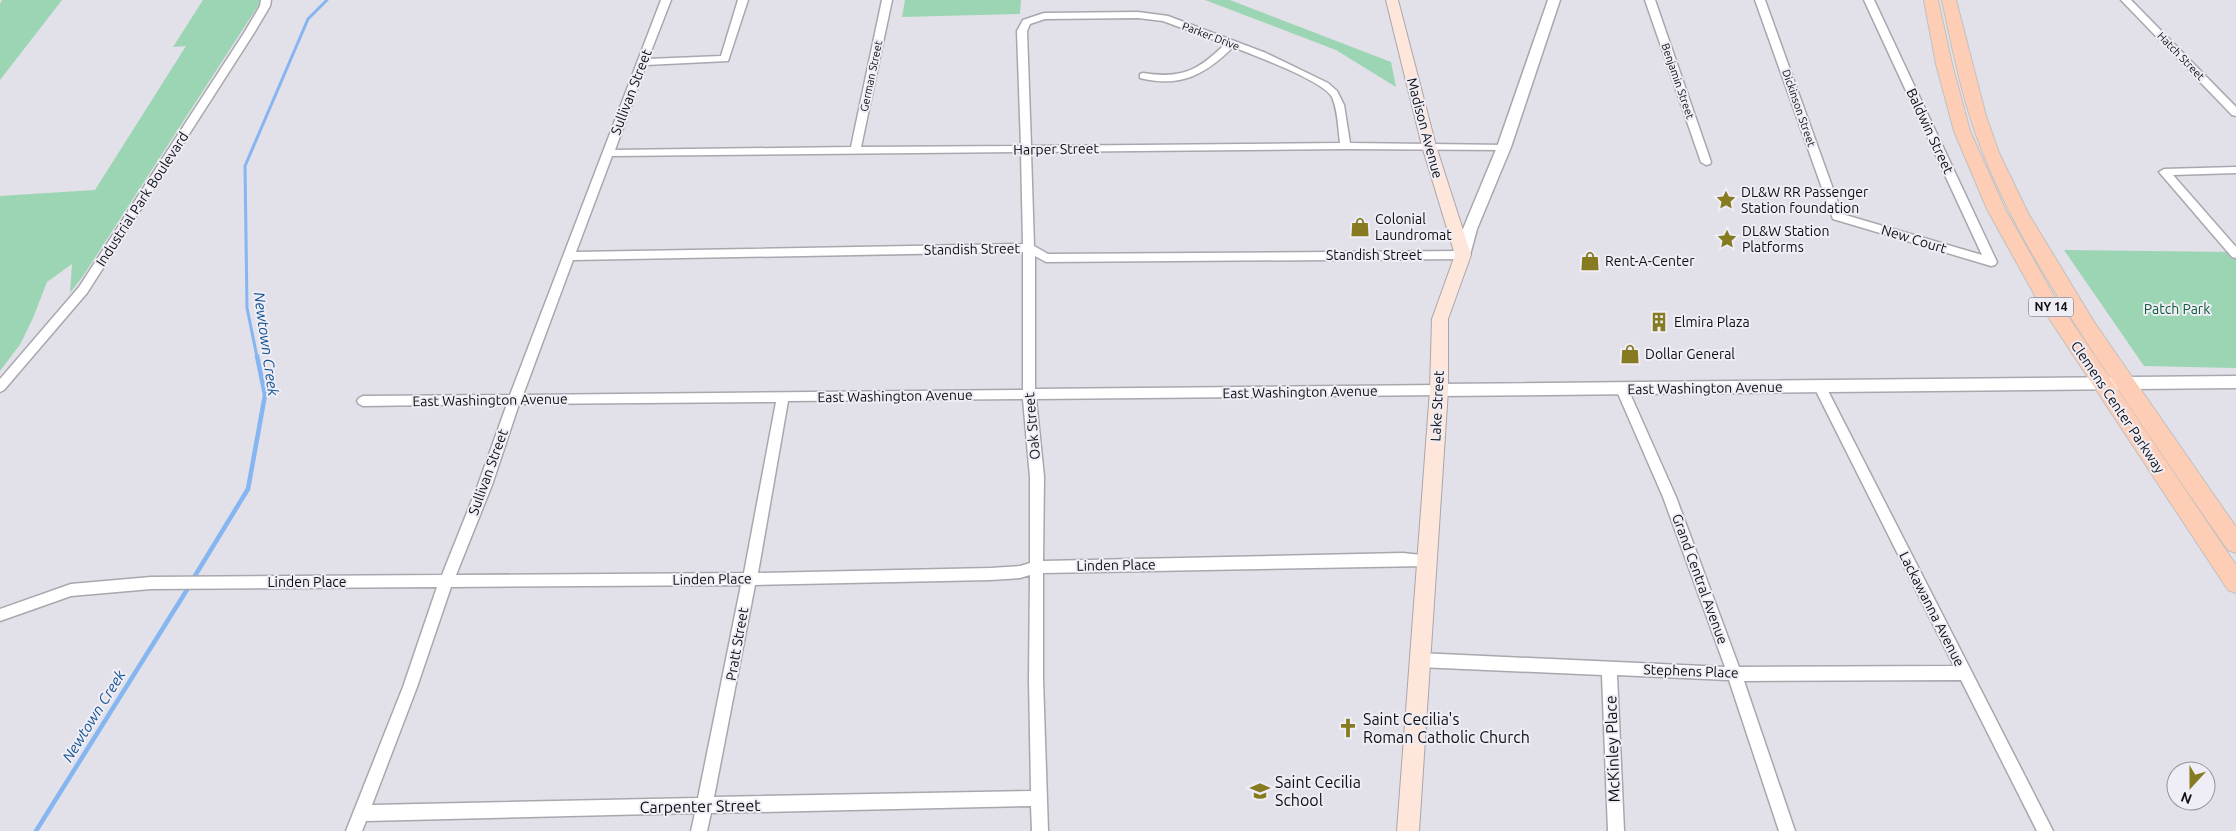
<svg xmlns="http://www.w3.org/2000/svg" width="2236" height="831" viewBox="0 0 2236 831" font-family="Ubuntu,sans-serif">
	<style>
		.green { fill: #9cd5b3 }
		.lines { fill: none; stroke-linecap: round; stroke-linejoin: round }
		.stream-far1 { stroke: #85b6f1; stroke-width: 3 }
		.stream { stroke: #85b6f1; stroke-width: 4.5 }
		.minor-casing { stroke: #a9a7ae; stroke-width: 3 }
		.tertiary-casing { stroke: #a9a7ae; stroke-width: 3 }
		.secondary-casing { stroke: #a9a7ae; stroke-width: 2 }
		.primary-casing { stroke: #c1c1c1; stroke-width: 2 }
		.minor { fill: #fff; fill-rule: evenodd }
		.tertiary { fill: #fff; fill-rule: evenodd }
		.secondary { fill: #fee6da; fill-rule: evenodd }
		.primary { fill: #fdcdb5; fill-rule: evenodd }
		.labels { text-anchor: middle; stroke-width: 4; stroke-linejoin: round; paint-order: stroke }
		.far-street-label { font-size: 11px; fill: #100f12; stroke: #efedf5 }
		.shield { fill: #efedf5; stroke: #535256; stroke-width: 1 }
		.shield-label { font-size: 12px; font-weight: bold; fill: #100f12 }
		.street-label { font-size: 14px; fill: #100f12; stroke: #efedf5 }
		.poi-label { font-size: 14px; fill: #100f12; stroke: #efedf5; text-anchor: start }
		.park-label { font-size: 14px; fill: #0e5c39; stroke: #efedf5 }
		.water-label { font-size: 15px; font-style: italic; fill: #155495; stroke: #efedf5 }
		.near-poi-label { font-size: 16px; fill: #100f12; stroke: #efedf5; text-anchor: start }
		.near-street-label { font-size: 16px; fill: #100f12; stroke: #efedf5 }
	</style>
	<rect width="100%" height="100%" fill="#e2e0e8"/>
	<!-- green -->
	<g class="green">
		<path d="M2,0H62L0,80V4Z"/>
		<path d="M203,0H260L258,6L83,276L70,293L72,264L47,282L33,318L21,343L0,371V196L95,190L186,46L173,47Z"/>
		<path d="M905,0H1021L1020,14L902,17Z"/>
		<path d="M1205,0H1230L1391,62L1396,87L1336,50Z"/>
		<path d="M2064,250L2231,252L2236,258V368L2144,366Z"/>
	</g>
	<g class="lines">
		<!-- stream-far1 -->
		<path class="stream-far1" d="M257,357L247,308L245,166L308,19L327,0"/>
		<!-- stream -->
		<g class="stream">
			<path d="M193,579L248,489L265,395L257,356"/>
			<path d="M36,831L190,585"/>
		</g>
		<defs>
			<g id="minor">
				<path d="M261,0H271L270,6L254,33L87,293L4,390L0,392V379L79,287L244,33L260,6Z"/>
				<path d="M661,0H671L648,59L721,56L738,0H748L728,61L646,65L615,150L851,147L882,0H892L861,147L1021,146L1017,31L1023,20L1044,13L1138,12L1168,16L1266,53L1328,83L1337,91L1344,105L1350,143L1508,145L1509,147L1504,150L1345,149L1031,152L1034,246L1048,254L1463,251L1469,255L1463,259L1046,262L1035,256V389L1439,385L1445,390L1439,395L1036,399L1044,477L1043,561L1403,553L1431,556L1433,560L1431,564L1426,566L1043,573V679L1048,831H1032L1031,806L711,813L707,831H691L695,813L366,821L362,831H346L403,687L437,587L151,589L71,596L0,621V609L71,584L151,577L442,575L478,485L507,404L363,406L359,404L357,401L359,398L363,396L510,395ZM1138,18L1163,21L1225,44C1198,71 1181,79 1143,73L1140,74V78C1180,88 1205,75 1233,47C1253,55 1322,80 1332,97C1338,111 1338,128 1340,143L1031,146L1027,31L1030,24L1045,19ZM1021,152L1023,244L576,252L612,156ZM1023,252V390L523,395L573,260ZM1023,399L1030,477V563L1020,566L991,568L758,573L788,401ZM776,402L744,573L456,575L492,485L519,404ZM1030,575L1029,679L1031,791L714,797L755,585L991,580L1020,578ZM741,585L698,798L372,805L417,687L451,587Z"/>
				<path d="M1645,0H1655L1711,162L1710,164L1706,165L1701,162Z"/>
				<path d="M1755,0H1765L1842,214L1982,255L1864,0H1874L1997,262L1995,265L1991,266L1833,219Z"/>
				<path d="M2121,0H2131L2236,107V116L2232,115Z"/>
				<path d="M2236,167V173L2173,175L2236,247V258L2232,257L2159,172L2164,169Z"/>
				<path d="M1820,382L1826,387L2053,831H2037L1961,680L1744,681L1795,831H1779L1729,680L1617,675L1624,831H1608L1602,675L1419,667L1414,665L1412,660L1414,655L1419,653L1725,667L1663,497L1616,389L1622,384L1628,389L1676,497L1739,667L1954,666L1814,387Z"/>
			</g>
			<g id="tertiary">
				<path d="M1548,0H1560L1511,147L1477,229L1470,255L1468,259H1458L1456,255L1463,229L1497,147Z"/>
				<path d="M2236,376V388L1439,396L1433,394L1431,390L1433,386L1439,384Z"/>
			</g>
			<path id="secondary" d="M1386,0H1398L1436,146L1471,255L1448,319V390L1419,831H1397L1430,390L1432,319L1455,255L1422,146Z"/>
			<g id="primary">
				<path d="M1924,0H1938L1952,64L1970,131L2005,209L2053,294L2236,565V593L2228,590L2039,303L1987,209L1954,131L1936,64Z"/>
				<path d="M1942,0H1956L1986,116L1999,153L2028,213L2094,322L2236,527V553L2228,550C2187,492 2147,432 2107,373C2061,303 2014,231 1983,153C1963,104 1953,51 1942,0Z"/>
			</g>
		</defs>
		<!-- minor casing -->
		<use href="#minor" class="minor-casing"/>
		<!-- tertiary casing -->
		<use href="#tertiary" class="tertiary-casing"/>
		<!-- secondary casing -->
		<use href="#secondary" class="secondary-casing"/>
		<!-- primary casing -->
		<use href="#primary" class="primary-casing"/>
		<!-- minor -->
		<use href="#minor" class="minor"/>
		<!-- tertiary -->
		<use href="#tertiary" class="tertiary"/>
		<!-- secondary -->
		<use href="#secondary" class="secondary"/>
		<!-- primary -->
		<use href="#primary" class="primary"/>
	</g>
	<!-- icons -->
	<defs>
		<symbol id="sight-bare" viewBox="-9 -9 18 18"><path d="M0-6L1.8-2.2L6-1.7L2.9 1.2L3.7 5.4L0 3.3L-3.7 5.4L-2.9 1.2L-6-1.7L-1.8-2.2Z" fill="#867b21" stroke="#efedf5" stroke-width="2.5" paint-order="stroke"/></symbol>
		<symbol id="shop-bare" viewBox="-9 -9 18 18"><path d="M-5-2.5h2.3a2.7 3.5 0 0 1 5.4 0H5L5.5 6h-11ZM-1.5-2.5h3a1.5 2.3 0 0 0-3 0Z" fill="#867b21" stroke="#efedf5" stroke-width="2.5" paint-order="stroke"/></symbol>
		<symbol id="building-bare" viewBox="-9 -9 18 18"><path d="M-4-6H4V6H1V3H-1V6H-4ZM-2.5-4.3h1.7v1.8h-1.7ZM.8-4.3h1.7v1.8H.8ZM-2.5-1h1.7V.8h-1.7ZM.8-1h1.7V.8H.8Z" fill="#867b21" stroke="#efedf5" stroke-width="2.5" paint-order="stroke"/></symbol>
		<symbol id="church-bare" viewBox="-9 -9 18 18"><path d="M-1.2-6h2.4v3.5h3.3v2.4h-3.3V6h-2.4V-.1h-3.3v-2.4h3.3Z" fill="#867b21" stroke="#efedf5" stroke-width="2.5" paint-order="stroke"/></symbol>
		<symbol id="school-bare" viewBox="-9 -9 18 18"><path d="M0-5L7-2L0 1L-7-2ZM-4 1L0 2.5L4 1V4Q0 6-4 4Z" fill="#867b21" stroke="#efedf5" stroke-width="2.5" paint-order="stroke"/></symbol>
	</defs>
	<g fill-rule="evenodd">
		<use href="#sight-bare" x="1712" y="186" width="28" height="28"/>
		<use href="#shop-bare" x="1346" y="213" width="28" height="28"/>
		<use href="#sight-bare" x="1713" y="225" width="28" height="28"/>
		<use href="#shop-bare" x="1576" y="247" width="28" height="28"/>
		<use href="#building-bare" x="1645" y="308" width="28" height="28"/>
		<use href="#shop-bare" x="1616" y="340" width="28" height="28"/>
		<use href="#church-bare" x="1334" y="714" width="28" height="28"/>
		<use href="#school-bare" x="1246" y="777" width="28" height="28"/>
	</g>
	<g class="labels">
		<!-- far-street labels -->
		<g class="far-street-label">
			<text transform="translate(1211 36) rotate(21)" y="4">Parker Drive</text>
			<text transform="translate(2181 56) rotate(46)" y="4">Hatch Street</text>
			<text transform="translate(871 76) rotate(-78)" y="4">German Street</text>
			<text transform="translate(1678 81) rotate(71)" y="4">Benjamin Street</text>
			<text transform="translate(1799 108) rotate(71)" y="4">Dickinson Street</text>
		</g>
		<!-- shield labels -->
		<rect class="shield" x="2028.5" y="297.5" width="45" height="19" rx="4"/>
		<g class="shield-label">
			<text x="2051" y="311">NY 14</text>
		</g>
		<!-- street labels -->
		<g class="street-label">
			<text transform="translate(631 92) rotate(-69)" y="5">Sullivan Street</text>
			<text transform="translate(1425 128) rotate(75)" y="5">Madison Avenue</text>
			<text transform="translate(1930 131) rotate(65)" y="5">Baldwin Street</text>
			<text transform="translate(1056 149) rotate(-1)" y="5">Harper Street</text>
			<text transform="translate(142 199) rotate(-57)" y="5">Industrial Park Boulevard</text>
			<text transform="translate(1914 239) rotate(17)" y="5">New Court</text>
			<text transform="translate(972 249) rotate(-1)" y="5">Standish Street</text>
			<text x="1374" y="260">Standish Street</text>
			<text transform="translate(1705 388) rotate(-1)" y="5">East Washington Avenue</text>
			<text transform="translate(1300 392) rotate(-1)" y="5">East Washington Avenue</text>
			<text transform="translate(895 396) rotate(-1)" y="5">East Washington Avenue</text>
			<text transform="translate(490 400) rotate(-1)" y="5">East Washington Avenue</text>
			<text transform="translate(1437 406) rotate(-87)" y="5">Lake Street</text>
			<text transform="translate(2118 407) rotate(56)" y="5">Clemens Center Parkway</text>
			<text transform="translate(1032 426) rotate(-95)" y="5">Oak Street</text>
			<text transform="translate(488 472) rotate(-70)" y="5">Sullivan Street</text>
			<text transform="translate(1116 565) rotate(-1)" y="5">Linden Place</text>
			<text transform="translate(712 579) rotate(-1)" y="5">Linden Place</text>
			<text transform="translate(1700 579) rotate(70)" y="5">Grand Central Avenue</text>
			<text x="307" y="587">Linden Place</text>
			<text transform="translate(1932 609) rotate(63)" y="5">Lackawanna Avenue</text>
			<text transform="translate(737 644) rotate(-80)" y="5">Pratt Street</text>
			<text transform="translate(1691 671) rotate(2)" y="5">Stephens Place</text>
		</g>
		<!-- poi labels -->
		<g class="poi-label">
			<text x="1741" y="197">DL&amp;W RR Passenger<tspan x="1741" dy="16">Station foundation</tspan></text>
			<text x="1375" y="224">Colonial<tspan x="1375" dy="16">Laundromat</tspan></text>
			<text x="1742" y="236">DL&amp;W Station<tspan x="1742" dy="16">Platforms</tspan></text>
			<text x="1605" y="266">Rent-A-Center</text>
			<text x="1674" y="327">Elmira Plaza</text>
			<text x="1645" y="359">Dollar General</text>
		</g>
		<!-- park labels -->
		<g class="park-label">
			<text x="2177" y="314">Patch Park</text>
		</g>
		<!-- water labels -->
		<g class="water-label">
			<text transform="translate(266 344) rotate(82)" y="5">Newtown Creek</text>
			<text transform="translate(94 716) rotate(-58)" y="5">Newtown Creek</text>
		</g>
		<!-- near-poi labels -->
		<g class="near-poi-label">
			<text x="1363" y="725">Saint Cecilia's<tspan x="1363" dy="18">Roman Catholic Church</tspan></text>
			<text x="1275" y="788">Saint Cecilia<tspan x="1275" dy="18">School</tspan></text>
		</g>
		<!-- near-street labels -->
		<g class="near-street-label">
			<text transform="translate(1612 749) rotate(-92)" y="6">McKinley Place</text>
			<text transform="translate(700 806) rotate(-1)" y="6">Carpenter Street</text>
		</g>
	</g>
	<!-- north arrow -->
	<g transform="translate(2191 786) rotate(201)"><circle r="24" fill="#efedf5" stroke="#96949a"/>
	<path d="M0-4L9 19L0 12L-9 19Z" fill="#867b21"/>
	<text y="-8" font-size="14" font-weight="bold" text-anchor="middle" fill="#100f12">N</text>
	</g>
</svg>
